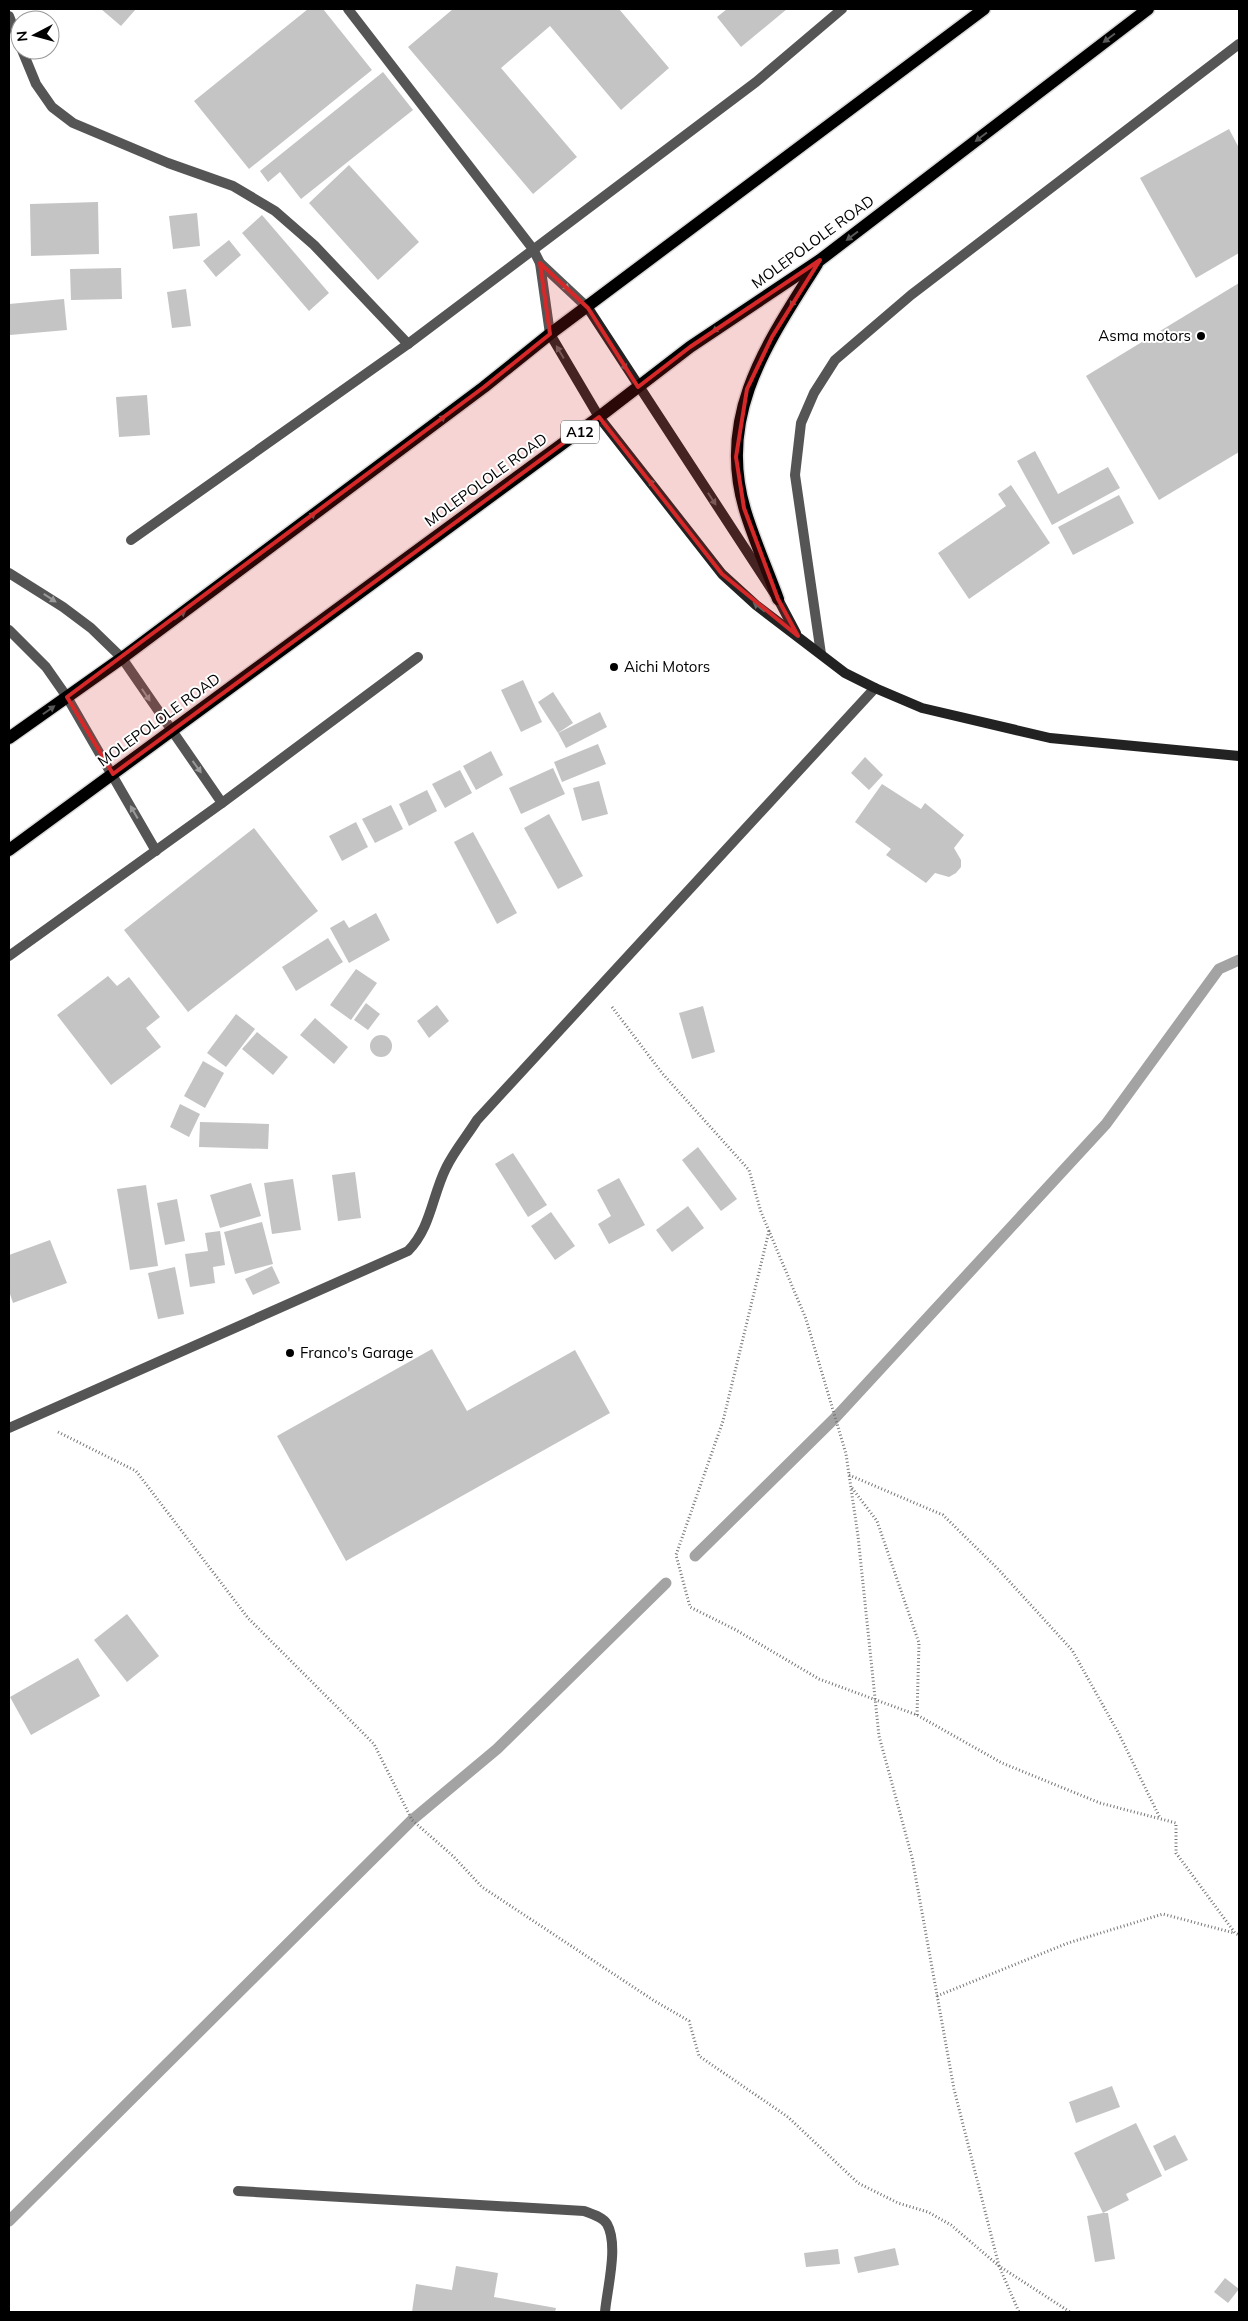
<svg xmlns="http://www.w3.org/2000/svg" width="1248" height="2321" viewBox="0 0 1248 2321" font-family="Mulish,sans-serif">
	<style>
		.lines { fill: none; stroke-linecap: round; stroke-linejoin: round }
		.stream { stroke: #a3a3a3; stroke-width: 11 }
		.building { fill: #c4c4c4 }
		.primary-casing { stroke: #dbdbdb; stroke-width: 15 }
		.path { stroke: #777; stroke-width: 3; stroke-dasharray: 1 2.5; stroke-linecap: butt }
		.lane { stroke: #555; stroke-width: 10 }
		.street { stroke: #555; stroke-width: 10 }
		.secondary { stroke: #222; stroke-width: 10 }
		.primary { stroke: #000; stroke-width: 12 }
		.oneway { fill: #595959 }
		.oneway2 { fill: #999 }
		.oneway3 { fill: #646464 }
		.marked { fill: #d62828; fill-opacity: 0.2; stroke: #d62828; stroke-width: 4; stroke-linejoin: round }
		.poi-dot { fill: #000; stroke: #fff; stroke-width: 2 }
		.labels { text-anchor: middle; stroke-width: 4; stroke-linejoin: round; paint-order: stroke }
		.shield { fill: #fff; stroke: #4c4c4c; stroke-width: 1 }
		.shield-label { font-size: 14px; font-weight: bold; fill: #000 }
		.street-label { font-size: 15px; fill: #000; stroke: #fff }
		.poi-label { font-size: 15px; fill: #000; stroke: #fff; text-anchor: start }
	</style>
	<rect width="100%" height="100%" fill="#fff"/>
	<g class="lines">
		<!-- stream -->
		<g class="stream">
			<path d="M695,1556L836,1417L1106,1124L1219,969L1239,960"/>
			<path d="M9,2221L412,1820L497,1749L666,1583"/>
		</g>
	</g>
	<!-- building -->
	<g class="building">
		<path d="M101,9H136L121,26Z"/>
		<path d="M308,9H323L372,70L249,169L194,101Z"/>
		<path d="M453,9H619L669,68L621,110L550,26L501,68L577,157L533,194L408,47Z"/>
		<path d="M727,9H787L741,47L717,17Z"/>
		<path d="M383,72L413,110L301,199L280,172L268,182L260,171Z"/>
		<path d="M1229,129L1239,148V253L1196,278L1140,178Z"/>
		<path d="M349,165L419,242L378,280L309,203Z"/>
		<path d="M98,202L99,254L31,256L30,204Z"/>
		<path d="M197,213L200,246L173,249L169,216Z"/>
		<path d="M262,215L329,293L309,311L242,233Z"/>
		<path d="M229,240L241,255L216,277L203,261Z"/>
		<path d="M121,268L122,299L71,300L70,269Z"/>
		<path d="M1239,283V452L1159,500L1086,376Z"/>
		<path d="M186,289L191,326L172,328L167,292Z"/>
		<path d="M64,299L67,330L10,335L9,304Z"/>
		<path d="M147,395L150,435L119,437L116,397Z"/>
		<path d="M1035,451L1058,494L1108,467L1120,488L1052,525L1017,461Z"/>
		<path d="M1011,485L1050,543L969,599L938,553L1006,506L998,494Z"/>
		<path d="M1119,495L1134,523L1073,555L1058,527Z"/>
		<path d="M523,680L542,722L521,732L501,690Z"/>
		<path d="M553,692L573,723L558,733L538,702Z"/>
		<path d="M600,712L607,727L566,748L558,733Z"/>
		<path d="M598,744L606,764L562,782L554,762Z"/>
		<path d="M491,751L503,775L476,790L463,766Z"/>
		<path d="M865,757L883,775L869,790L851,773Z"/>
		<path d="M553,768L565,794L521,814L509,788Z"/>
		<path d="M460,770L472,793L445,808L432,784Z"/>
		<path d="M599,781L608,814L582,821L573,788Z"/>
		<path d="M882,784L921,809L925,803L964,835L954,848L961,860V867L956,873L949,877L935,873L926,883L886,855L891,849L855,822Z"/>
		<path d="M427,790L437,811L409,826L399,804Z"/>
		<path d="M391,805L403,829L375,843L362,819Z"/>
		<path d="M549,814L583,876L558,889L524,828Z"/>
		<path d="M356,822L368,847L342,861L329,836Z"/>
		<path d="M254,828L318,911L188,1012L124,930Z"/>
		<path d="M473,832L517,913L497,924L454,842Z"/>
		<path d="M376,913L390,940L349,963L330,928L344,920L349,928Z"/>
		<path d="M328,938L343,962L296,991L282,967Z"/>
		<path d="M356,969L377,983L351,1020L330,1005Z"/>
		<path d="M108,976L117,986L129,977L160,1017L146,1028L161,1047L111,1085L57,1015Z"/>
		<path d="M366,1003L380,1014L368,1030L354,1020Z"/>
		<path d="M437,1005L449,1021L429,1038L417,1021Z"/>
		<path d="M703,1006L715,1052L692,1059L679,1013Z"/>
		<path d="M236,1014L255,1029L226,1067L207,1053Z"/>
		<path d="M315,1018L348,1047L334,1064L300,1035Z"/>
		<path d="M257,1032L288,1057L273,1075L242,1049Z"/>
		<circle cx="381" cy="1046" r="11"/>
		<path d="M203,1061L224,1073L205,1108L184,1096Z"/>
		<path d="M180,1104L200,1114L189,1137L170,1127Z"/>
		<path d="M200,1122L269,1124L268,1149L199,1147Z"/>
		<path d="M698,1147L737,1199L721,1211L682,1160Z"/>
		<path d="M513,1153L547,1205L528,1217L495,1164Z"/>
		<path d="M355,1172L361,1218L338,1221L332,1175Z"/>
		<path d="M619,1178L645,1225L609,1244L598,1224L611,1216L597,1190Z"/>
		<path d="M293,1179L301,1230L272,1234L264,1183Z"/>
		<path d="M251,1183L261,1216L220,1228L210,1195Z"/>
		<path d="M146,1185L158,1266L130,1270L117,1189Z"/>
		<path d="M177,1199L185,1241L165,1245L157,1203Z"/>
		<path d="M688,1206L704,1228L672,1252L656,1230Z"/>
		<path d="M551,1212L575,1246L555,1260L531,1226Z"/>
		<path d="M262,1222L273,1264L235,1274L224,1232Z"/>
		<path d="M220,1231L225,1265L213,1267L215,1283L190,1287L185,1254L208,1251L205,1233Z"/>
		<path d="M50,1240L67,1283L13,1303L9,1291V1255Z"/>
		<path d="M272,1266L280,1283L253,1295L245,1279Z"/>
		<path d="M175,1267L184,1314L158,1319L148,1273Z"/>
		<path d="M432,1349L467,1411L575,1350L610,1413L346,1561L277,1436Z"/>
		<path d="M127,1614L159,1656L127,1682L94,1640Z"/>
		<path d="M78,1658L100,1696L31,1735L10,1697Z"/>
		<path d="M1112,2086L1120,2107L1076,2123L1069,2102Z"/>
		<path d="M1136,2123L1162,2176L1126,2194L1129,2200L1103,2213L1074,2153Z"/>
		<path d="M1175,2135L1188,2160L1165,2171L1153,2146Z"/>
		<path d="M1103,2213H1108L1115,2259L1095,2262L1087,2216Z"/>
		<path d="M895,2248L899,2265L858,2273L854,2257Z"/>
		<path d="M838,2249L840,2264L806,2267L804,2253Z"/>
		<path d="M456,2266L498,2273L494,2297L556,2308L555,2312H412L416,2284L452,2290Z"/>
		<path d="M1225,2278L1239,2289L1228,2303L1214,2292Z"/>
	</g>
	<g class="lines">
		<defs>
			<g id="primary">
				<path d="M778,599C767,569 754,540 745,510C716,414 769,341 817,264"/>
				<path d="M9,738L122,658L484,387L550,334L984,9"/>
				<path d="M9,850L599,417L690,347L820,260L1148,9"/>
			</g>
		</defs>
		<!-- primary casing -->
		<use href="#primary" class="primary-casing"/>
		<!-- path -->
		<g class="path">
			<path d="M612,1007L662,1073L749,1170L761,1212L806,1319L846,1454L858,1536L879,1736L912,1857L954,2089L999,2266L1070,2312"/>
			<path d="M769,1231L723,1421L676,1555L690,1607L736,1630L819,1679L917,1715L1002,1763L1100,1803L1176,1823V1853L1235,1933L1239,1935"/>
			<path d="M58,1432L136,1471L248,1618L374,1744L412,1820L453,1856L482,1887L653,2000L689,2021L699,2056L788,2117L858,2183L898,2203L928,2212L951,2225L999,2266L1019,2312"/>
			<path d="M849,1475L943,1515L998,1569L1072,1650L1119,1734L1160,1818"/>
			<path d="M852,1488L877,1521L919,1643L917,1715"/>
			<path d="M937,1996L1068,1943L1163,1914L1234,1933"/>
		</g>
		<!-- lane -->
		<g class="lane">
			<path d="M222,803L418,657"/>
			<path d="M9,1428L408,1251C431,1228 432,1196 446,1168C454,1151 467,1136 477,1120L875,688"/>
		</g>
		<!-- street -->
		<g class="street">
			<path d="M348,9L533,249L540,263L588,308"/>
			<path d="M9,16L20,44"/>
			<path d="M22,50L36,84L52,107L73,123L168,163L233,186L275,211L314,245L408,344"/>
			<path d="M540,263L550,334"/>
			<path d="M131,540L408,344L756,82L842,9"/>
			<path d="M9,573L63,607L91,628L122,658L222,803L9,956"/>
			<path d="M9,630L46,667L67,697L156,851"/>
			<path d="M821,654L795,475L801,423L814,393L835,360L911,295L1239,44"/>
			<path d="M238,2191L584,2211C592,2214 603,2217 607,2224C619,2245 607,2289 605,2312"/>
		</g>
		<!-- secondary -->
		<g class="secondary">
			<path d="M588,308L778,599L796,633"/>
			<path d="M550,334L599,417L722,574L756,605L845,673L875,688L922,708L1050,738L1239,756"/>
		</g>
		<!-- primary -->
		<use href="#primary" class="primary"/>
	</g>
	<!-- one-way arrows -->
	<defs><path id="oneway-solid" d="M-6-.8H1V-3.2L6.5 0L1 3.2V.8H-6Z" transform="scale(1.25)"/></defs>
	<g class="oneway">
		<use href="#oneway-solid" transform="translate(1109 38) rotate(143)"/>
		<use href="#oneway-solid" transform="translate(981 137) rotate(143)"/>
		<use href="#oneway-solid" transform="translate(852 236) rotate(143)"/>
		<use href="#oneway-solid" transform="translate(794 301) rotate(122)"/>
		<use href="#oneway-solid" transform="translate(718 328) rotate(146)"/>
		<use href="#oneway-solid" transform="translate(440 420) rotate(-37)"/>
		<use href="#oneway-solid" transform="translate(310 517) rotate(-37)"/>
		<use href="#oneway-solid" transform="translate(180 615) rotate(-37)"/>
		<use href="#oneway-solid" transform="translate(49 710) rotate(-35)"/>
	</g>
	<g class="oneway2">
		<use href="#oneway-solid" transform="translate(564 285) rotate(43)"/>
		<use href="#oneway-solid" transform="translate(50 598) rotate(33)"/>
		<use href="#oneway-solid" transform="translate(146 695) rotate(56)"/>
		<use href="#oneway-solid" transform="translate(197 767) rotate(54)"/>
		<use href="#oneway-solid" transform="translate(134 812) rotate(-120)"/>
	</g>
	<g class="oneway3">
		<use href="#oneway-solid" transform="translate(560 352) rotate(-121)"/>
		<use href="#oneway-solid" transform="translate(623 364) rotate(58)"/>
		<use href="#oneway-solid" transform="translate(653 485) rotate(-127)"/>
		<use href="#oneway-solid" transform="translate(712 499) rotate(57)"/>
		<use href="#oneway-solid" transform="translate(759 607) rotate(-142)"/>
	</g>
	<!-- marked area -->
	<path class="marked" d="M820,260L772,337L747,389L736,457L744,508L778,599L798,636L722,574L599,417L113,774L67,697L484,387L550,334L540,263L588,308L638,387L690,347Z"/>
	<!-- markers -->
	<g class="poi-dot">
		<circle cx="1201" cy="336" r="5"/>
		<circle cx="614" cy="667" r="5"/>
		<circle cx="290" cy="1353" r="5"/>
	</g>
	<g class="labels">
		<!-- shield labels -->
		<rect class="shield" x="561" y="420.5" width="38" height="23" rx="4"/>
		<g class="shield-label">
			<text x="580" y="437">A12</text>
		</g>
		<!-- street labels -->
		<g class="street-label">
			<text transform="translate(813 242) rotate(-36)" y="5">MOLEPOLOLE ROAD</text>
			<text transform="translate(486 480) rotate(-36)" y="5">MOLEPOLOLE ROAD</text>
			<text transform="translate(159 720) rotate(-36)" y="5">MOLEPOLOLE ROAD</text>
		</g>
		<!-- poi labels -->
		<g class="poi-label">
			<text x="1191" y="341" text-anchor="end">Asma motors</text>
			<text x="624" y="672">Aichi Motors</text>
			<text x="300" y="1358">Franco's Garage</text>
		</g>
	</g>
	<!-- border -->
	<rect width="1248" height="2321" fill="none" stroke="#000000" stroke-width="20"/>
	<!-- north arrow -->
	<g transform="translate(35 35) rotate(264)"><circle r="24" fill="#ffffff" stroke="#999999"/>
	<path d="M0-4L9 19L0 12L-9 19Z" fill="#000000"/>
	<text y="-8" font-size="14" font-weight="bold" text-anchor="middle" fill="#000000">N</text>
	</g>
</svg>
